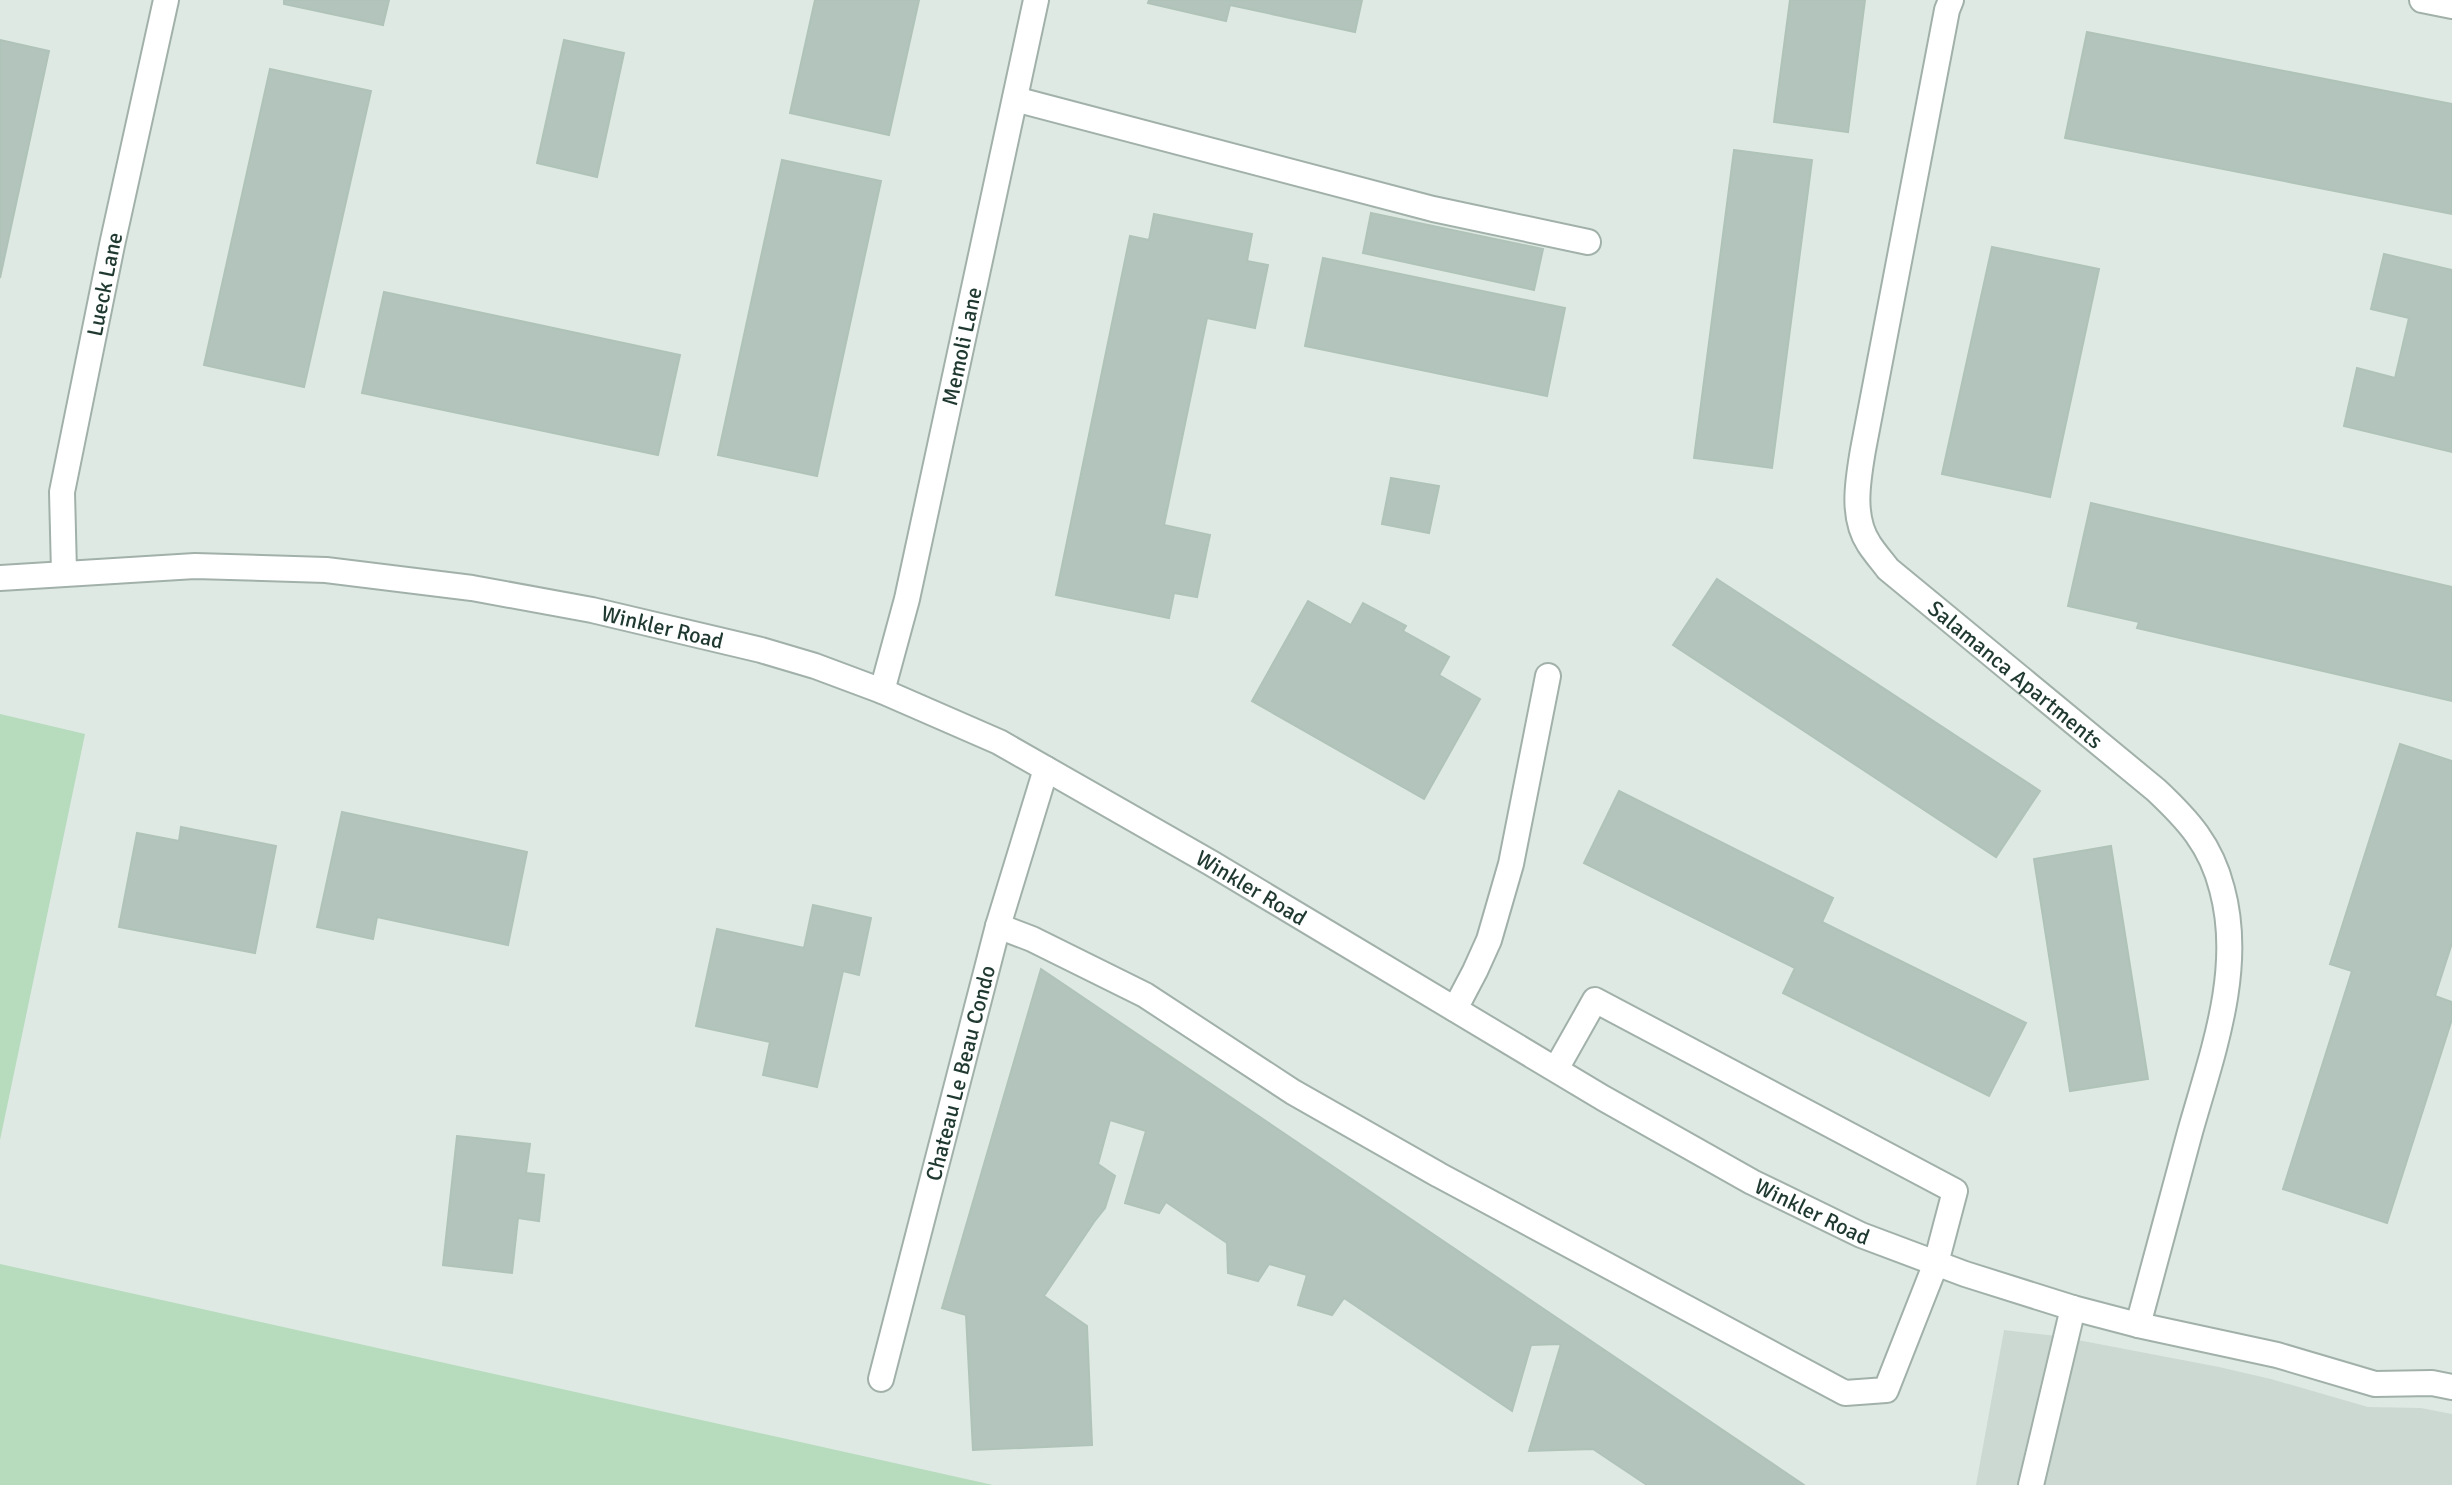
<svg xmlns="http://www.w3.org/2000/svg" width="2452" height="1485" viewBox="0 0 2452 1485" font-family="Signika,sans-serif">
	<style>
		.built { fill: #ccd9d2 }
		.green { fill: #b6dbbd }
		.building { fill: #b3c4bc; stroke: #b0c3b9; stroke-width: 2 }
		.lines { fill: none; stroke-linecap: round; stroke-linejoin: round }
		.service-casing { stroke: #a1b1aa; stroke-width: 28 }
		.minor-casing { stroke: #a1b1aa; stroke-width: 28 }
		.tertiary-casing { stroke: #a1b1aa; stroke-width: 28 }
		.service { stroke: #fff; stroke-width: 24 }
		.minor { stroke: #fff; stroke-width: 24 }
		.tertiary { stroke: #fff; stroke-width: 24 }
		.labels { text-anchor: middle; stroke-width: 7; stroke-linejoin: round; paint-order: stroke }
		.street-label { font-size: 22px; fill: #1f3930; stroke: #eef6f1 }
	</style>
	<rect width="100%" height="100%" fill="#dee9e3"/>
	<!-- built -->
	<path class="built" d="M2004,1330L2057,1336L2219,1367L2271,1379L2368,1407L2421,1408L2452,1414V1485H1976Z"/>
	<!-- green -->
	<g class="green">
		<path d="M0,714L85,734L0,1140Z"/>
		<path d="M0,1264L993,1485H0Z"/>
	</g>
	<!-- building -->
	<g class="building">
		<path d="M284,0H389L383,25L284,4Z"/>
		<path d="M815,0H919L889,135L790,113Z"/>
		<path d="M1149,0H1362L1355,32L1230,5L1226,21L1148,3Z"/>
		<path d="M1790,0H1865L1848,132L1774,122Z"/>
		<path d="M2087,32L2452,104V214L2065,138Z"/>
		<path d="M0,40L49,51L0,278Z"/>
		<path d="M564,40L624,53L597,177L537,163Z"/>
		<path d="M270,69L371,91L304,387L204,365Z"/>
		<path d="M1734,150L1812,160L1772,468L1694,458Z"/>
		<path d="M782,160L881,181L817,476L718,455Z"/>
		<path d="M1371,213L1543,249L1534,290L1363,253Z"/>
		<path d="M1154,214L1252,234L1247,261L1268,265L1255,328L1207,318L1164,525L1210,535L1197,597L1174,593L1169,618L1056,595L1130,236L1149,240Z"/>
		<path d="M1992,247L2099,269L2050,497L1942,474Z"/>
		<path d="M2384,254L2452,270V452L2344,426L2357,368L2395,378L2409,318L2371,309Z"/>
		<path d="M1323,258L1565,308L1547,396L1305,346Z"/>
		<path d="M384,292L680,355L658,455L362,393Z"/>
		<path d="M1391,478L1439,486L1429,533L1382,524Z"/>
		<path d="M2091,503L2452,587V701L2137,628L2139,622L2068,606Z"/>
		<path d="M1717,579L2040,791L1996,857L1673,645Z"/>
		<path d="M1308,601L1351,625L1363,603L1406,626L1403,631L1449,657L1439,675L1480,699L1424,799L1252,701Z"/>
		<path d="M2400,744L2452,761V943L2435,996L2452,1002V1019L2387,1223L2283,1189L2352,971L2330,964Z"/>
		<path d="M1619,791L1833,898L1822,922L2026,1023L1989,1096L1783,993L1795,968L1584,863Z"/>
		<path d="M342,812L527,852L508,945L377,917L373,939L317,927Z"/>
		<path d="M181,827L276,846L255,953L119,927L137,833L179,841Z"/>
		<path d="M2111,846L2148,1079L2070,1091L2034,859Z"/>
		<path d="M813,905L871,918L859,975L843,971L817,1087L763,1075L770,1042L696,1026L717,929L804,948Z"/>
		<path d="M1041,969L1804,1485H1647L1593,1449L1529,1451L1561,1344L1531,1345L1512,1411L1344,1298L1332,1315L1298,1305L1307,1275L1269,1264L1258,1281L1228,1273L1227,1243L1166,1202L1159,1213L1125,1203L1146,1131L1110,1120L1098,1164L1115,1176L1105,1208L1094,1222L1044,1296L1087,1326L1092,1445L973,1450L966,1315L942,1308Z"/>
		<path d="M457,1136L530,1144L526,1173L544,1175L539,1221L518,1218L512,1273L443,1265Z"/>
	</g>
	<g class="lines">
		<defs>
			<g id="service">
				<path d="M1455,1009L1475,971L1489,940L1511,864L1548,676"/>
				<path d="M1556,1069L1595,1000L1955,1191L1936,1263"/>
				<path d="M2031,1485L2073,1308"/>
			</g>
			<g id="minor">
				<path id="s1" d="M1951,0L1947,10L1863,450C1858,480 1851,517 1869,544C1874,552 1882,561 1888,569L2156,790C2188,820 2211,845 2222,889C2244,970 2212,1054 2190,1132C2173,1196 2155,1261 2138,1325"/>
				<path d="M2422,0L2452,6"/>
				<path d="M1015,99L1433,209L1588,242"/>
				<path id="s2" d="M64,572L62,492L112,245L166,0"/>
				<path id="s3" d="M882,691L907,599L1036,0"/>
				<path d="M998,926L1032,939L1145,995L1293,1092L1439,1175L1845,1393L1886,1390L1936,1263"/>
				<path id="s4" d="M881,1379L998,926L1046,769"/>
			</g>
			<g id="tertiary">
				<path id="s5" d="M0,578L195,566L326,570L472,588L592,610L761,650L815,666L882,691L999,742L1211,863L1603,1098L1752,1182L1861,1235L1965,1274L2073,1308L2138,1325L2277,1355L2375,1384L2432,1383L2452,1387"/>
			</g>
		</defs>
		<!-- service casing -->
		<use href="#service" class="service-casing"/>
		<!-- minor casing -->
		<use href="#minor" class="minor-casing"/>
		<!-- tertiary casing -->
		<use href="#tertiary" class="tertiary-casing"/>
		<!-- service -->
		<use href="#service" class="service"/>
		<!-- minor -->
		<use href="#minor" class="minor"/>
		<!-- tertiary -->
		<use href="#tertiary" class="tertiary"/>
	</g>
	<g class="labels">
		<!-- street labels -->
		<g class="street-label">
			<text dy="8" stroke="none"><textPath href="#s2" startOffset="292">Lueck Lane</textPath></text>
			<text dy="8" stroke="none"><textPath href="#s3" startOffset="354">Memoli Lane</textPath></text>
			<text dy="8" stroke="none"><textPath href="#s5" startOffset="668">Winkler Road</textPath></text>
			<text dy="8" stroke="none"><textPath href="#s1" startOffset="752">Salamanca Apartments</textPath></text>
			<text dy="8" stroke="none"><textPath href="#s5" startOffset="1316">Winkler Road</textPath></text>
			<text dy="8" stroke="none"><textPath href="#s4" startOffset="316">Chateau Le Beau Condo</textPath></text>
			<text dy="8" stroke="none"><textPath href="#s5" startOffset="1964">Winkler Road</textPath></text>
		</g>
	</g>
</svg>
